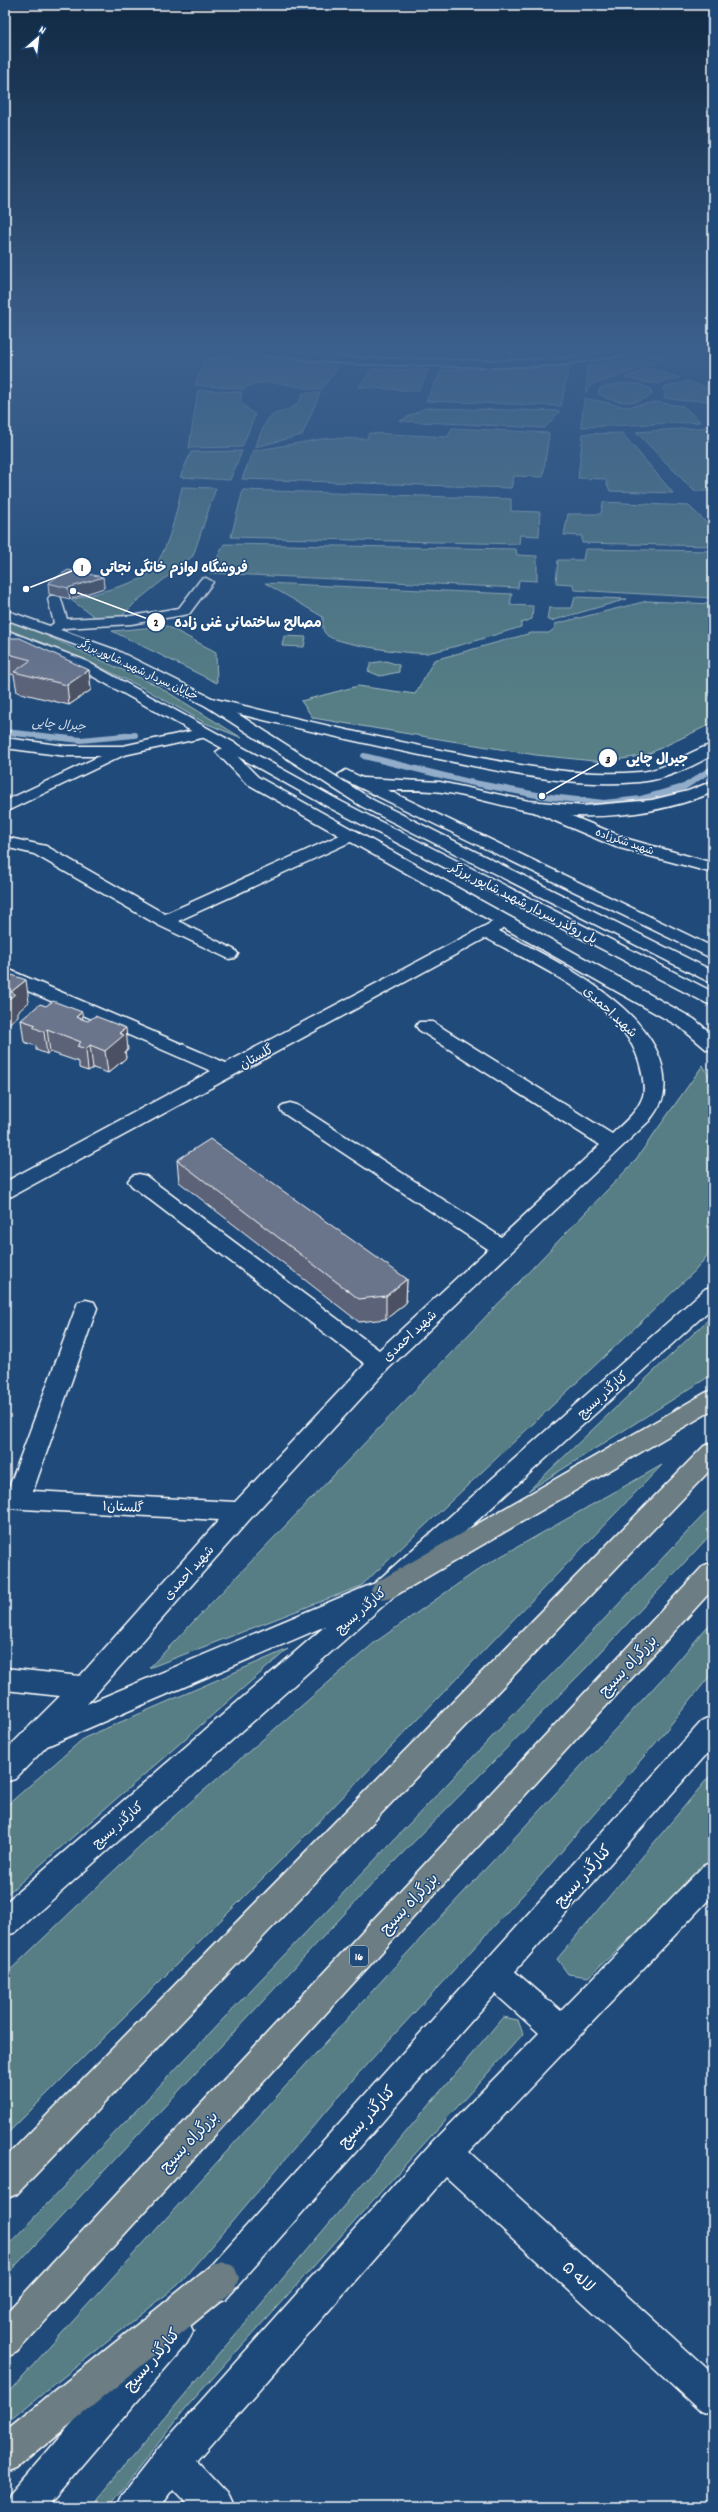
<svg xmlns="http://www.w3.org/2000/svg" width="718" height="2512" viewBox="0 0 718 2512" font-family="Dekko,'Playpen Sans Arabic',sans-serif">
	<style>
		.built { fill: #36577f }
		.green { fill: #567e84; stroke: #aabec2 }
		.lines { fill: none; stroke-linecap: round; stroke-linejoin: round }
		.stream { stroke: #92adc9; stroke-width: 6 }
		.minor-casing { stroke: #fff; stroke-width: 3 }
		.tertiary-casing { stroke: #fff; stroke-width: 3 }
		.secondary-casing { stroke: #fff; stroke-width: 3 }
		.trunk-casing { stroke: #fff; stroke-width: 3 }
		.minor { fill: #1f4a7a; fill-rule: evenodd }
		.tertiary { fill: #1f4a7a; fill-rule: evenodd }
		.secondary { fill: #1f4a7a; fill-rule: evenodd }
		.trunk { fill: #6c7e84; fill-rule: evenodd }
		.wall { fill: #5c6478; stroke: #fff }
		.shaded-wall { fill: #4b5162; stroke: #fff }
		.building { fill: #6b748c; stroke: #fff }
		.labels { text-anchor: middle; stroke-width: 3; stroke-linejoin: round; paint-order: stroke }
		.far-street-label { font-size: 11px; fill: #fff; stroke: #1f4a7a }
		.far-water-label { font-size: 12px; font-style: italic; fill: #d2dde8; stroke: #1f4a7a }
		.shield { fill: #1f4a7a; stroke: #bcc9d7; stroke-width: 1 }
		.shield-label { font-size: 12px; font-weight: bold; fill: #fff }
		.street-label { font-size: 13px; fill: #fff; stroke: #1f4a7a }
		.near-street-label { font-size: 16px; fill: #fff; stroke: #1f4a7a }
		.leader { fill: none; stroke: #fff; stroke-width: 1.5 }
		.callout-dot { fill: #fff; stroke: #1f4a7a; stroke-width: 1.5 }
		.mark-label { font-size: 12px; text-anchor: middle; font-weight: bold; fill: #111 }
		.callout-label { font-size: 14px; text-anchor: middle; font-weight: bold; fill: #fff; stroke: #1f4a7a; stroke-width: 3; stroke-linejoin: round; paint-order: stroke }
	</style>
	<rect width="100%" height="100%" fill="#1f4a7a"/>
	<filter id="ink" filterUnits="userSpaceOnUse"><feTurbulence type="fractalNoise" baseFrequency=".025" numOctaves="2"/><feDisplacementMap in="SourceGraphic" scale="8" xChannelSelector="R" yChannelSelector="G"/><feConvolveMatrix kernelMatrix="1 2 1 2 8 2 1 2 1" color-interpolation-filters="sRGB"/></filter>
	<g filter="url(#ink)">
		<!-- built -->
		<path class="built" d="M510,349H623L510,360Z"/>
		<!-- green -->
		<g class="green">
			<path d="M678,351L672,356L614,378L593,384L589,387L586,393L587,366Z"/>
			<path d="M229,356L314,362L338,367L321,390C295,389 269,374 244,389L195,385L205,360Z"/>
			<path d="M569,367L561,406L426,401L442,370Z"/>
			<path d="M649,368L680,378L656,384L624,378Z"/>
			<path d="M372,369L429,370L418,391L359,387Z"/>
			<path d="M688,381L713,390V400L686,401L664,398L666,393L662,388Z"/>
			<path d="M622,383L639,384L651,389L652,395C639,405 611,404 598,393L601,387Z"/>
			<path d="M198,390L242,392L240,402L255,415L242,447L189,448Z"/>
			<path d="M303,393H320L302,435L255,447C259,439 263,425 269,418C280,408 296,414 303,393Z"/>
			<path d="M584,398L626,407L656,402L683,406L701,422L581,427Z"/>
			<path d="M425,408L560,411L545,428L400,421Z"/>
			<path d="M710,427L713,429V491H694L636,432Z"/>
			<path d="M452,428L549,433L543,477L514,476L511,488L242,479L253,451L328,438L367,439L369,433L448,437Z"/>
			<path d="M622,433L673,493L610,491L605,479L578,478L583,434Z"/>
			<path d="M242,451L230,480L180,477L191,452Z"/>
			<path d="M182,487L216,488L193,556L137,601L120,618L98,619L71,600C86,596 135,583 145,577C167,560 176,513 182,487Z"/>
			<path d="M243,490L511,499V511L540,512L539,536L520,535L519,544L231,537Z"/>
			<path d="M603,502L689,506L713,529V546L582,543V536L564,535L568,514H601Z"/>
			<path d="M224,544L516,549L517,555L537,556V581L519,580L518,588L210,573Z"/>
			<path d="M585,549L713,551V598L574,590L573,584L556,583L558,560H583Z"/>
			<path d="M265,583L512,594L510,605L533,606L532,619L521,623V627C490,636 458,647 427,653C412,655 339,644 328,636C321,631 323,624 323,617Z"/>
			<path d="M575,597L627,599L551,621L547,619L549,608H572Z"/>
			<path d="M647,601L713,604V723L646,755L604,762L536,755L313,718L301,701L358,686L415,694L434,660L531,633H549L555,628V624Z"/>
			<path d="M5,620L43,634L156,685L242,738L205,723L145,689L102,668L5,628Z"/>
			<path d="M167,626L216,652L217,683L112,631Z"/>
			<path d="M284,636L306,637L304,647L282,646Z"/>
			<path d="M386,661L399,665V672L380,676L368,671L371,663Z"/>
			<path d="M703,1065L713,1083V1248L695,1271L361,1586L149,1668L634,1162Z"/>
			<path d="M713,1315V1374L528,1491Z"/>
			<path d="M662,1465L311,1830L5,2136V1975L142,1844L374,1643L482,1567Z"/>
			<path d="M713,1505V1532L586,1668L378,1878L5,2277V2248Z"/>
			<path d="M713,1620V1672L659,1739L542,1874L357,2075L178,2285L5,2424V2396L385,1977L672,1668Z"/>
			<path d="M288,1649L5,1896V1807L84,1738Z"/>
			<path d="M713,1772V1861L588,1977L568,1974L557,1959Z"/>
			<path d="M503,2017L518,2020L523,2034L184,2410L109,2507H90Z"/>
		</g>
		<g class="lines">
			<!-- stream -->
			<g class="stream">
				<path d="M5,732L81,740L135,735"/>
				<path d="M364,756L469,782L542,796L604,803L641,799L684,787L713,768"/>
			</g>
			<defs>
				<g id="minor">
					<path d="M229,349H268L354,358L497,361L560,359L620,349H647L642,352L560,365L497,367L354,364L234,352Z"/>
					<path d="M206,578L213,582L189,614L131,624L64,628L52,634L45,630L54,623L48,599L50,596H60L67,619L131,616L179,608L201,579Z"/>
					<path d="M205,728L213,733L211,736L124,755L5,812V801L100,756H66L5,748V738L66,746H123Z"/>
					<path d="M540,803L628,839L713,863V873L616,847L534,812L532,808L534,804Z"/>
					<path d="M351,830L357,831L359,835L357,839L178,921L235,950L238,954L235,958L229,959L158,925L34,854L5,847V837L46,846L165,914Z"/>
					<path d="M498,919L504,920L507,924L499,931C554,960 673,1015 664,1092C663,1102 655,1113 649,1121L388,1369L250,1519L87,1704L370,1585L379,1582L388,1585L392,1592L388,1599L47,1746L15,1779L5,1782V1751L60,1696L5,1690V1668L80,1676L219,1520L5,1508V1490H8L78,1302L86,1300L94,1302L97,1308L33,1491L235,1502L365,1364L132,1186L128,1181L132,1176L139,1174L146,1176L379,1350L488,1249L283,1113L280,1109L283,1105L290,1103L297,1105L501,1237L600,1145L419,1030L416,1026L419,1022H433L612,1134C624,1122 637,1113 643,1096C645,1088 643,1078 641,1069C628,1005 539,967 486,938L12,1196L5,1198V1182L211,1071L5,981V968L226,1063Z"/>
					<path d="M713,1862V1895L469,2152L713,2374V2416L700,2411L446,2177L197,2461L228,2494L234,2507H190L173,2489L159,2507H117L123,2494L159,2448L433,2141L539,2033L483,1983L479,1973L483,1963L494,1959L505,1963L561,2011L703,1866Z"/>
				</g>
				<g id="tertiary">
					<path d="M211,698C289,717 366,735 445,751C508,763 574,778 640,772C667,770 688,751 713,744V755C691,767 665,780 639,782C572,788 504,772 439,759C361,743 283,725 206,706L203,703Z"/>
					<path d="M363,778L440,782L529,801L583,806L652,800L688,791L713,781V792C657,816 587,822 528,811C499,805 471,796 442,792C414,788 384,793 357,786L355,783L357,780Z"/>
				</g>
				<g id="secondary">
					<path d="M5,610L116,650L216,700L373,800L713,971V984L361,806L206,706L106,656L5,619Z"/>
					<path d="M5,630L84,660L342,802L713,992V1005L706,1003L330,808L237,756L258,777L694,1019L713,1035V1051L706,1049L680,1027L246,783L216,752L222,748L74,666L5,639Z"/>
					<path d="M346,770L713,947V959L340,778L338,775Z"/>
					<path d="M713,1286V1307L393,1597L16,1932L5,1936V1903L375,1583L705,1289Z"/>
					<path d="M713,1716V1747L226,2299L214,2304L202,2299L197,2287L202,2275L703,1720Z"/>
					<path d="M175,2313L187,2319L193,2331L187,2343L47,2507H5L10,2494L163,2319Z"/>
				</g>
				<g id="trunk">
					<path d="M713,1390V1410L393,1597L384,1600L375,1597L371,1590L375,1583L705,1393Z"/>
					<path d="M713,1443V1467L17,2194L5,2199V2158L704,1446Z"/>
					<path d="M713,1562V1589L17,2352L5,2358V2314L704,1565Z"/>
					<path d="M222,2261L234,2266L239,2278L234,2290L18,2467L5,2472V2431L210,2266Z"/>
				</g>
			</defs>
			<!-- minor casing -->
			<use href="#minor" class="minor-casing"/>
			<!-- tertiary casing -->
			<use href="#tertiary" class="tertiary-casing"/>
			<!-- secondary casing -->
			<use href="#secondary" class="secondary-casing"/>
			<!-- trunk casing -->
			<use href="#trunk" class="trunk-casing"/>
			<!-- minor -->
			<use href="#minor" class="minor"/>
			<!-- tertiary -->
			<use href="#tertiary" class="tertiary"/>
			<!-- secondary -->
			<use href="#secondary" class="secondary"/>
			<!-- trunk -->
			<use href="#trunk" class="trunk"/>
		</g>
		<!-- wall -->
		<g class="wall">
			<path d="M103,577L104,588L70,599L49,594L48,583Z"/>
			<path d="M5,641L89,670L91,690L69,705L17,692L14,675L5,672Z"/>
			<path d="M83,1019L128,1050L125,1052L126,1058L108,1073L93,1068L88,1071L79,1068V1062L50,1052L47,1054L36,1050V1046L24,1042L21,1020Z"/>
			<path d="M177,1160L407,1279L406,1303L386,1319L359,1322L179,1182Z"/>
		</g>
		<!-- shaded-wall -->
		<g class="shaded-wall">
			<path d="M103,577L104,588L70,599L68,588Z"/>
			<path d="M89,670L91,690L69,705L67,685Z"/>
			<path d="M26,980L29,1002L18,1012V1016L6,1026L5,1021V1002L11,992Z"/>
			<path d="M82,1012L84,1034L76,1017Z"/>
			<path d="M126,1028L128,1050L125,1052L126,1058L108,1073L105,1051L119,1033Z"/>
			<path d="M47,1029L50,1052L47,1054L44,1032Z"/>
			<path d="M90,1045L93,1068L88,1071L86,1049Z"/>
			<path d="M407,1279L406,1303L386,1319V1296Z"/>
		</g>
		<!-- building -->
		<g class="building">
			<path d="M68,570L103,577L68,588L48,583Z"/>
			<path d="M9,638H20L89,670L67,685L14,672L31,660L5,653V641Z"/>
			<path d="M12,975L26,980L11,992L15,994L5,1002V980H6Z"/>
			<path d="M53,1001L82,1012L76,1017L88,1021L95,1016L126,1028L119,1033L124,1035L105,1051L90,1045L86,1049L77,1046L81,1042L47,1029L44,1032L33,1027L36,1025L21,1020L40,1004L46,1006Z"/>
			<path d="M210,1139L407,1279L386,1296L359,1299L177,1160Z"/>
		</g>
	</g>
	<!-- sky -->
	<linearGradient id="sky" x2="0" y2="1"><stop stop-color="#112943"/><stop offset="0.5" stop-color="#3c608d"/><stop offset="1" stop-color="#3c608d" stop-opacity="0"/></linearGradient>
	<rect width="718" height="701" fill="url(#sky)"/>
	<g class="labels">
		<!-- far-street labels -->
		<g class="far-street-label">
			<text transform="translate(139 669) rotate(25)" y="4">خیابان سردار شهید شاپور برزگر</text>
			<text transform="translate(625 841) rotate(19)" y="4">شهید شکرزاده</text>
		</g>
		<!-- far-water labels -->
		<g class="far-water-label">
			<text transform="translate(59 724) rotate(5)" y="4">جیرال چایی</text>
		</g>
		<!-- shield labels -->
		<rect class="shield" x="350" y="1946" width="18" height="20" rx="3"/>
		<g class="shield-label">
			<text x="359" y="1960">16</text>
		</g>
		<!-- street labels -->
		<g class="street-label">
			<text transform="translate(524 902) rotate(27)" y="5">پل روگذر سردار شهید شاپور برزگر</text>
			<text transform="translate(611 1011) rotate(43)" y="5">شهید احمدی</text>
			<text transform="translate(256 1056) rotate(-29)" y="5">گلستان</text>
			<text transform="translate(409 1335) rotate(-43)" y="5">شهید احمدی</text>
			<text transform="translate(602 1394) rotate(-42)" y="5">کنارگذر بسیج</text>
			<text transform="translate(123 1506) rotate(3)" y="5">گلستان۱</text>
			<text transform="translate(188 1572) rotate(-48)" y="5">شهید احمدی</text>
			<text transform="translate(360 1610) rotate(-41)" y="5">کنارگذر بسیج</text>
			<text transform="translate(117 1824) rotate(-41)" y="5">کنارگذر بسیج</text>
		</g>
		<!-- near-street labels -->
		<g class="near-street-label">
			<text transform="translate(627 1665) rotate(-47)" y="6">بزرگراه بسیج</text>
			<text transform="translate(582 1875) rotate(-48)" y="6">کنارگذر بسیج</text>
			<text transform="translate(408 1903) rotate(-47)" y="6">بزرگراه بسیج</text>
			<text transform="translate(366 2116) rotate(-48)" y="6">کنارگذر بسیج</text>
			<text transform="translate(188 2141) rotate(-47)" y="6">بزرگراه بسیج</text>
			<text transform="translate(579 2276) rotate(42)" y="6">لاله ۵</text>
			<text transform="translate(151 2359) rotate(-49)" y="6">کنارگذر بسیج</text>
		</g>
	</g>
	<!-- callouts -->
	<path class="leader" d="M26 589L82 567M73 591L156 622M542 796L608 758"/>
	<g class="callout-dot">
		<circle cx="26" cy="589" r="4"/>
		<circle cx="73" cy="591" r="4"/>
		<circle cx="542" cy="796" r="4"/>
		<circle cx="82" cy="567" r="10"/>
		<circle cx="156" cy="622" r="10"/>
		<circle cx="608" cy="758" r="10"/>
	</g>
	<g class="mark-label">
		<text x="82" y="571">1</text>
		<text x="156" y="626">2</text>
		<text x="608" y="763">3</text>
	</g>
	<g class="callout-label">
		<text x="174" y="572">فروشگاه لوازم خانگی نجاتی</text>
		<text x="248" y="627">مصالح ساختمانی غنی زاده</text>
		<text x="657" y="763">جیرال چایی</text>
	</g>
	<!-- margin -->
	<rect width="718" height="2512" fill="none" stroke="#1f4a7a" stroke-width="20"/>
	<rect x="10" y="10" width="698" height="2492" fill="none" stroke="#fff" stroke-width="1.5" filter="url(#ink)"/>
	<!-- north arrow -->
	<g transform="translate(38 38) rotate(28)" stroke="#1f4a7a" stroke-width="3" paint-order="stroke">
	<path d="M0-3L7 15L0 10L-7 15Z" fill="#ffffff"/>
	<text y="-6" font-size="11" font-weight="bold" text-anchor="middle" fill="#ffffff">N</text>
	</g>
</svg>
